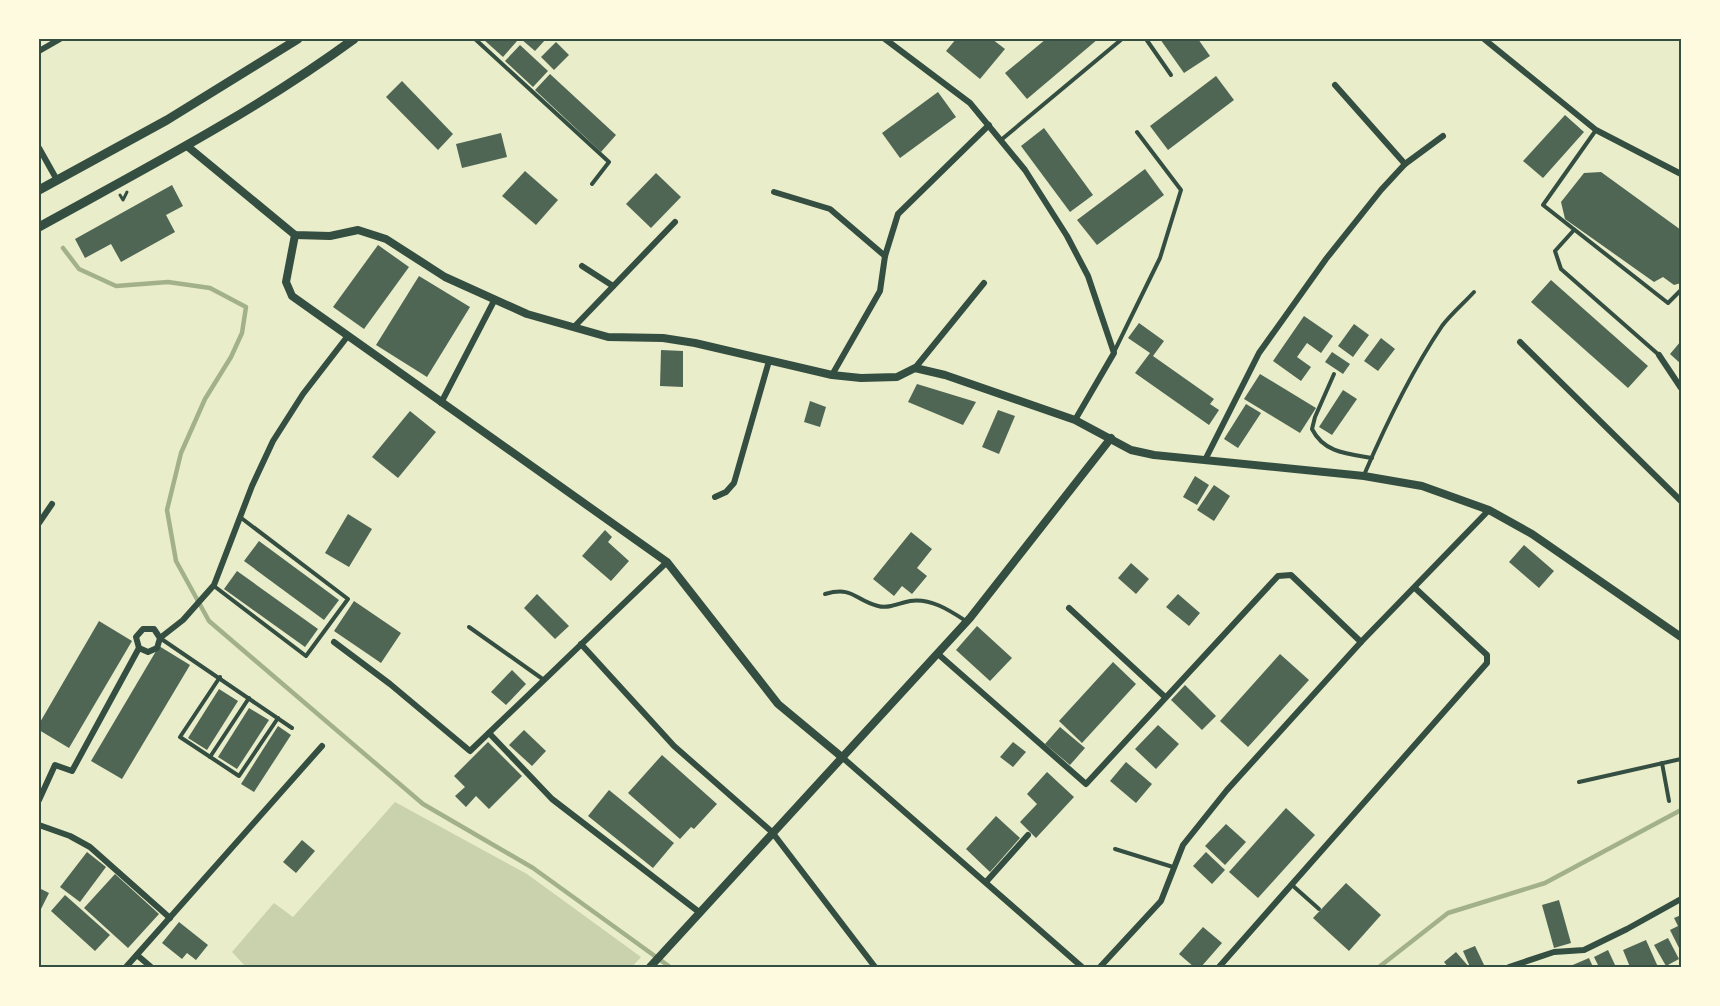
<svg xmlns="http://www.w3.org/2000/svg" width="1720" height="1006" viewBox="0 0 1720 1006" font-family="Commissioner,sans-serif">
	<style>
		.green { fill: #cad2ad }
		.lines { fill: none; stroke-linecap: round; stroke-linejoin: round }
		.stream { stroke: #a3b18a; stroke-width: 4.5 }
		.building { fill: #4f6655 }
		.path { stroke: #344e41; stroke-width: 3 }
		.service { stroke: #344e41; stroke-width: 4 }
		.minor { stroke: #344e41; stroke-width: 6 }
		.tertiary { stroke: #344e41; stroke-width: 8 }
		.secondary { stroke: #344e41; stroke-width: 9 }
		.neatline { fill: none; stroke: #344e41; stroke-width: 2 }
	</style>
	<rect width="100%" height="100%" fill="#e9edc9"/>
	<!-- green -->
	<path class="green" d="M395,802L527,874L641,957L632,967H246L232,952L274,903L293,917Z"/>
	<g class="lines">
		<!-- stream -->
		<g class="stream">
			<path d="M63,248L79,269L116,286L168,282L210,288L246,307L242,333L231,357L205,399L181,453L167,510L176,561L209,621L423,804L533,868L670,967"/>
			<path d="M1379,967L1448,913L1545,883L1681,810"/>
		</g>
	</g>
	<!-- building -->
	<g class="building">
		<path d="M483,39H515L517,41L503,57Z"/>
		<path d="M521,39H546L535,51Z"/>
		<path d="M956,39H992L1005,49L980,79L946,51Z"/>
		<path d="M1046,39H1098L1027,99L1005,73Z"/>
		<path d="M1160,39H1198L1210,56L1184,73Z"/>
		<path d="M556,42L569,55L554,70L541,57Z"/>
		<path d="M520,45L548,71L533,87L505,61Z"/>
		<path d="M550,74L616,135L601,152L535,90Z"/>
		<path d="M1216,76L1234,100L1168,150L1150,126Z"/>
		<path d="M402,81L453,134L438,150L386,97Z"/>
		<path d="M938,92L956,117L900,158L882,133Z"/>
		<path d="M1565,115L1584,132L1543,178L1523,161Z"/>
		<path d="M1044,128L1093,195L1070,212L1021,146Z"/>
		<path d="M501,133L507,157L462,168L456,144Z"/>
		<path d="M1145,169L1164,195L1097,245L1077,220Z"/>
		<path d="M525,171L558,200L536,225L502,196Z"/>
		<path d="M1601,172L1681,230V283L1674,285L1663,277L1654,282L1565,219L1561,202L1584,173Z"/>
		<path d="M656,173L681,197L651,228L626,204Z"/>
		<path d="M172,185L183,206L166,215L175,232L121,262L111,244L85,258L75,239Z"/>
		<path d="M378,245L409,267L364,329L333,307Z"/>
		<path d="M419,276L470,307L427,377L376,345Z"/>
		<path d="M1551,280L1648,366L1628,388L1531,302Z"/>
		<path d="M1304,316L1333,336L1321,353L1307,343L1297,357L1311,367L1301,381L1273,361Z"/>
		<path d="M1139,323L1164,341L1153,356L1214,399L1210,404L1219,410L1209,425L1135,373L1150,353L1128,338Z"/>
		<path d="M1354,324L1369,335L1353,357L1338,346Z"/>
		<path d="M1381,338L1395,349L1378,371L1364,361Z"/>
		<path d="M1681,341V364L1670,354Z"/>
		<path d="M661,350L683,351V387L660,386Z"/>
		<path d="M1332,352L1350,364L1343,374L1325,362Z"/>
		<path d="M1260,374L1316,408L1300,433L1244,399Z"/>
		<path d="M917,384L976,402L963,425L908,402Z"/>
		<path d="M1343,390L1357,399L1332,435L1319,427Z"/>
		<path d="M810,401L826,407L820,427L804,422Z"/>
		<path d="M1246,404L1261,413L1238,448L1224,439Z"/>
		<path d="M998,410L1015,416L999,454L982,447Z"/>
		<path d="M410,411L436,432L398,478L372,457Z"/>
		<path d="M1195,476L1209,485L1197,505L1183,497Z"/>
		<path d="M1214,485L1230,496L1214,521L1197,510Z"/>
		<path d="M348,514L372,529L349,567L325,553Z"/>
		<path d="M605,530L612,537L608,542L629,561L611,581L582,556Z"/>
		<path d="M911,532L932,549L917,568L927,576L912,594L902,586L894,596L873,579Z"/>
		<path d="M259,541L339,600L324,620L244,561Z"/>
		<path d="M1524,545L1554,571L1539,588L1509,562Z"/>
		<path d="M1131,563L1149,579L1136,594L1118,578Z"/>
		<path d="M237,571L318,629L305,647L224,589Z"/>
		<path d="M537,594L569,626L555,639L524,608Z"/>
		<path d="M1178,594L1200,613L1189,626L1166,607Z"/>
		<path d="M354,601L401,633L381,663L334,631Z"/>
		<path d="M99,621L132,641L69,748L39,730V724Z"/>
		<path d="M977,626L1012,658L990,681L956,650Z"/>
		<path d="M159,646L190,665L122,779L91,761Z"/>
		<path d="M1280,654L1309,680L1248,747L1220,721Z"/>
		<path d="M1113,662L1136,684L1082,743L1059,721Z"/>
		<path d="M512,670L526,684L506,705L491,692Z"/>
		<path d="M1185,685L1216,716L1202,730L1171,700Z"/>
		<path d="M219,689L238,701L207,750L188,738Z"/>
		<path d="M249,708L269,720L237,769L218,757Z"/>
		<path d="M1158,725L1179,744L1156,769L1135,749Z"/>
		<path d="M278,726L291,735L254,792L241,784Z"/>
		<path d="M1060,727L1085,748L1070,765L1045,744Z"/>
		<path d="M524,730L546,751L532,766L509,745Z"/>
		<path d="M488,742L522,776L489,809L476,796L466,807L455,796L465,787L454,776Z"/>
		<path d="M1013,742L1026,752L1013,767L1000,757Z"/>
		<path d="M662,755L717,804L694,829L691,827L680,839L628,793Z"/>
		<path d="M1126,762L1152,784L1136,803L1110,781Z"/>
		<path d="M1047,772L1074,797L1036,838L1020,822L1037,804L1027,794Z"/>
		<path d="M609,790L674,843L653,868L588,816Z"/>
		<path d="M1286,808L1315,835L1258,898L1229,872Z"/>
		<path d="M996,816L1020,838L990,872L966,849Z"/>
		<path d="M1226,824L1246,842L1225,865L1205,846Z"/>
		<path d="M302,840L315,851L296,873L283,862Z"/>
		<path d="M87,852L106,867L80,902L60,887Z"/>
		<path d="M1206,852L1225,870L1212,884L1193,866Z"/>
		<path d="M115,874L159,914L128,948L84,908Z"/>
		<path d="M1346,883L1381,915L1349,951L1313,918Z"/>
		<path d="M39,888L49,893L39,913Z"/>
		<path d="M65,895L110,935L95,951L51,911Z"/>
		<path d="M1559,900L1571,943L1554,948L1542,905Z"/>
		<path d="M1681,915V952L1670,930L1678,926L1674,918Z"/>
		<path d="M179,922L208,945L196,960L187,953L182,959L162,943Z"/>
		<path d="M1203,927L1222,943L1201,967H1194L1179,954Z"/>
		<path d="M1668,938L1679,959L1666,966L1654,945Z"/>
		<path d="M1646,940L1658,967H1630L1623,950Z"/>
		<path d="M1475,946L1485,967H1470L1463,951Z"/>
		<path d="M1608,950L1616,967H1599L1594,957Z"/>
		<path d="M1456,952L1469,967H1448L1444,962Z"/>
		<path d="M1589,958L1593,967H1568Z"/>
	</g>
	<g class="lines">
		<!-- path -->
		<path class="path" d="M120,195L123,200L127,192"/>
		<!-- service -->
		<g class="service">
			<path d="M475,39L609,162L592,184"/>
			<path d="M1146,39L1171,75"/>
			<path d="M1596,130L1543,205L1668,303L1681,290"/>
			<path d="M1001,140L1122,39"/>
			<path d="M1574,230L1555,251L1561,269L1659,355"/>
			<path d="M1114,352L1160,258L1181,190L1137,132"/>
			<path d="M1334,374L1315,417L1312,429C1324,453 1348,454 1372,458"/>
			<path d="M1364,475C1386,424 1411,372 1442,326C1451,314 1464,303 1474,292"/>
			<path d="M214,586L306,656L348,599L240,517"/>
			<path d="M825,594C854,586 854,600 878,606C889,609 899,603 910,601C931,598 949,610 966,621"/>
			<path d="M469,627L544,680"/>
			<path d="M160,638L292,728"/>
			<path d="M220,677L180,737L239,776L278,718"/>
			<path d="M210,757L249,698"/>
			<path d="M1662,763L1669,801"/>
			<path d="M1579,782L1681,759"/>
			<path d="M1115,849L1173,867"/>
			<path d="M1292,885L1319,909"/>
		</g>
		<!-- minor -->
		<g class="minor">
			<path d="M885,39L970,103L1025,170L1067,236L1088,276L1114,353L1075,420"/>
			<path d="M1484,39L1596,130L1681,174"/>
			<path d="M39,51L60,39"/>
			<path d="M1335,85L1405,164"/>
			<path d="M39,148L57,180"/>
			<path d="M774,192L830,209L885,256"/>
			<path d="M582,266L613,286"/>
			<path d="M574,327L675,222"/>
			<path d="M1520,342L1681,501"/>
			<path d="M1659,355L1681,388"/>
			<path d="M915,368L984,283"/>
			<path d="M832,375L880,291L885,256L898,214L989,125"/>
			<path d="M441,403L495,299"/>
			<path d="M1205,460L1259,353L1326,259L1381,190L1405,164L1443,136"/>
			<path d="M715,497L726,492L734,483L769,361"/>
			<path d="M39,523L52,504"/>
			<path d="M1069,608L1165,697"/>
			<path d="M160,638L154,629H143L136,637L139,648L148,652L157,648L160,638L183,620L214,585L252,486L273,441L303,394L347,337"/>
			<path d="M334,642L390,684L470,751L667,562"/>
			<path d="M581,644L674,746L772,832L875,967"/>
			<path d="M938,654L1086,784L1278,576L1291,575L1361,642"/>
			<path d="M489,733L552,799L699,912"/>
			<path d="M843,758L1082,967"/>
			<path d="M39,800L55,765L72,771L139,648"/>
			<path d="M39,825L70,836L90,847L170,918"/>
			<path d="M986,882L1028,835"/>
			<path d="M137,955L151,967"/>
			<path d="M126,967L322,746"/>
			<path d="M1100,967L1161,901L1183,845L1227,790L1361,642L1489,510"/>
			<path d="M1219,967L1487,663V655L1415,588"/>
			<path d="M1509,967L1554,952L1584,950L1627,929L1681,899"/>
		</g>
		<!-- tertiary -->
		<g class="tertiary">
			<path d="M187,146L295,235L330,236L358,230L386,239L445,277L527,314L608,337L663,338L695,343L832,375L861,378L897,377L915,368L945,375L1075,420L1131,450L1154,455L1364,476L1422,486L1489,510L1532,534L1681,637"/>
			<path d="M295,235L286,282L292,296L667,562L778,704L843,758"/>
			<path d="M650,967L970,618L1111,438"/>
		</g>
		<!-- secondary -->
		<g class="secondary">
			<path d="M39,190L167,120L298,39"/>
			<path d="M39,227C146,168 256,111 354,39"/>
		</g>
	</g>
	<!-- border -->
	<rect width="1720" height="1006" fill="none" stroke="#fefae0" stroke-width="81"/>
	<rect x="40" y="40" width="1640" height="926" class="neatline"/>
</svg>
